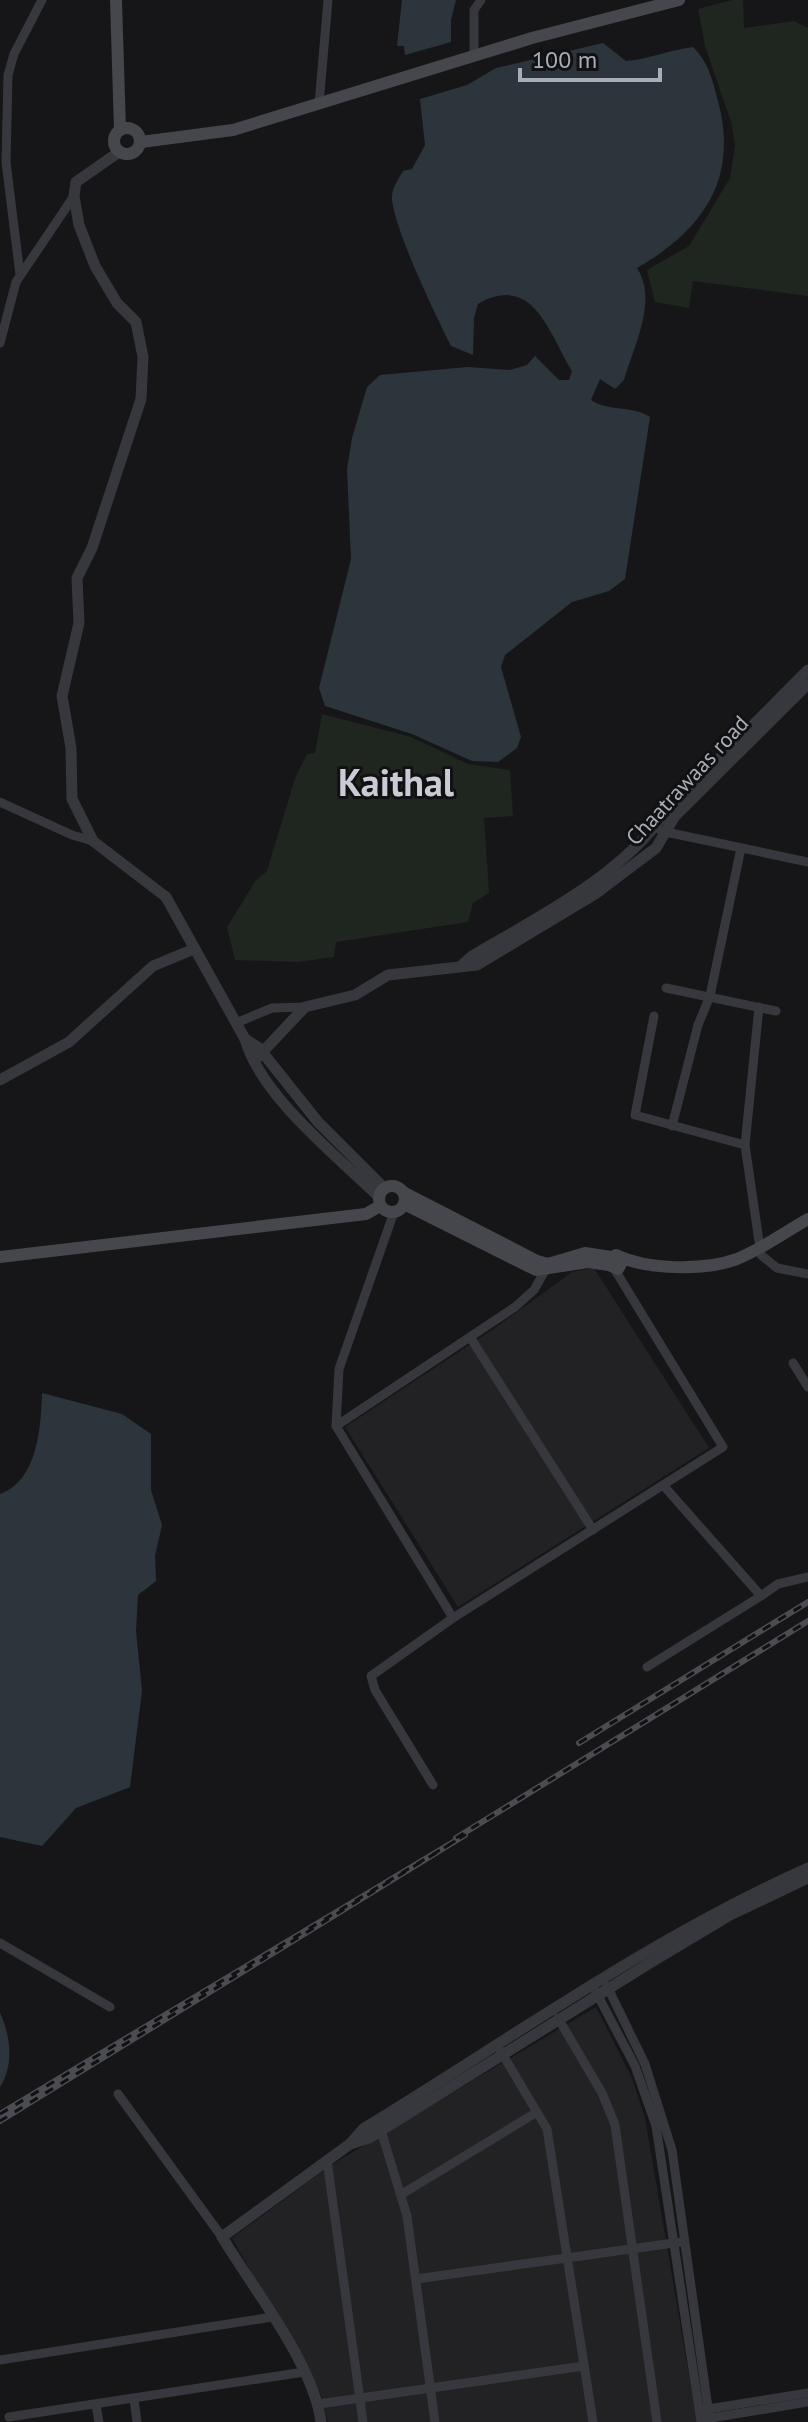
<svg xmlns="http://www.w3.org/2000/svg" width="808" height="2422" viewBox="0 0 808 2422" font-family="'PT Sans',sans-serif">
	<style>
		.built { fill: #222225 }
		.green { fill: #1e261f }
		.water { fill: #2c353c }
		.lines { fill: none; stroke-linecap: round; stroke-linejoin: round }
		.minor { stroke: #37383d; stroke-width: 9 }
		.tertiary { stroke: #37383d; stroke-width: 11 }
		.secondary { stroke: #45474d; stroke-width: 12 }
		.rail-casing { stroke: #4a4c52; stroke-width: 6 }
		.rail { stroke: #111113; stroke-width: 3; stroke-dasharray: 9; stroke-linecap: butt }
		.labels { text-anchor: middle; stroke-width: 6; stroke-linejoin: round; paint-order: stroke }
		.street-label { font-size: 22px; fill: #a8adb8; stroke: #111113 }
		.town-label { font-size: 38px; font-weight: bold; fill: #c9ccd4; stroke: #111113 }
	</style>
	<rect width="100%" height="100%" fill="#161618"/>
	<!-- built -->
	<g class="built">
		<path d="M594,1268L709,1448L458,1607L345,1427L492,1330L572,1272Z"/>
		<path d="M596,2007L632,2078L645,2118L697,2422H328L320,2392L232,2238L328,2167Z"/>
	</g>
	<!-- green -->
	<g class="green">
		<path d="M732,0H743L744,28L794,21L808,28V296L693,281L689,308L655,302L647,270L689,246L730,178L735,146L732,125L705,46L698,9Z"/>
		<path d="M322,714L411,737L468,764L510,770L513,816L484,818L489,893L473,903L468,922L336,942L334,957L298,962L235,960L227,927L256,880L267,871L295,778L307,754L315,753Z"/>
	</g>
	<!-- water -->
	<g class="water">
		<path d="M402,0H456L451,20V42L405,55L404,46H397Z"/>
		<path d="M603,43L626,61C649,59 669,50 693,47C709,63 712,79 718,101C739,179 703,230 637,268C658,300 634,346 624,380L615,389L600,379L591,400C608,412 632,405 650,417L625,579L609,591L572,602L505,655L501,667L521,737L517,748L498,762L472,761L412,734L325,706L319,688L351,559L347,469L352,438L367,387L380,375L468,367L510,370L527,365L535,356L559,380H569L572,371C549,334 534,272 478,304L474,318L473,355L451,346C435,314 396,233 392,200C391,189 398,180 403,171L412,169L425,145L420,99L467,85L496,68Z"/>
		<path d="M42,1393L122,1414L151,1434V1490L162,1525L155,1556L156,1581L138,1595L136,1631L142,1691L130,1787L76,1808L42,1846L0,1837V1494C38,1481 41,1426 42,1393Z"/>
		<path d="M0,2013C11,2037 14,2065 0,2087Z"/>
	</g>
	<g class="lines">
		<!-- minor -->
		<g class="minor">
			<path d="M474,56V10L481,0"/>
			<path d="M319,104L328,0"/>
			<path d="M20,275L6,162L8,75L14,54L42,0"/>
			<path d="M0,343L16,282L74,196"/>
			<path d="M0,802L72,835L93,841"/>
			<path d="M661,831L808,862"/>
			<path d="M666,988L776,1011"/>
			<path d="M759,1007L745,1145L761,1255L777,1268L808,1274"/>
			<path d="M654,1016L635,1115L745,1145"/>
			<path d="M236,1023L272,1008L305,1007"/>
			<path d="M672,1126L698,1025L710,996L741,848"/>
			<path d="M394,1212L339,1369L336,1426L453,1618"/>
			<path d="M470,1337L593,1530"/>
			<path d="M793,1363L808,1387"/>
			<path d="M336,1426L515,1307L534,1290L547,1267"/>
			<path d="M761,1596L778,1584L808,1577"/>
			<path d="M647,1667L761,1596L663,1485"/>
			<path d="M433,1785L375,1690L371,1676L453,1618L723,1447L615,1270"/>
			<path d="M0,1943L110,2007"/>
			<path d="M607,1986L645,2064L672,2150L710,2422"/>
			<path d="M595,1990L635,2066L656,2126L701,2422"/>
			<path d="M558,2018L602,2093L615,2125L657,2422"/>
			<path d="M500,2050L547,2129L593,2422"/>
			<path d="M118,2094L222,2237"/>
			<path d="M380,2127L407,2216L435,2422"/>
			<path d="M327,2160L363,2422"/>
			<path d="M402,2194L537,2112"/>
			<path d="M416,2279L681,2242"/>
			<path d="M0,2360L272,2317"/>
			<path d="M134,2399L137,2422"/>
			<path d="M319,2404L584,2366"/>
			<path d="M96,2405L99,2422"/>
			<path d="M702,2410L808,2393"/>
			<path d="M9,2417L304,2372"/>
			<path d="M705,2419L808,2402"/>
		</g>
		<!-- tertiary -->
		<g class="tertiary">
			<path d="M119,152L76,182L74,196L79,225L95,266L117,303L136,322L143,357L141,399L92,548L77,578L79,623L62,696L71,748L72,799L93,841L166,897L245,1039C261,1096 336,1155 378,1196"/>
			<path d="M463,964L472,956C540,916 618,878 666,812L808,670"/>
			<path d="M245,1039L259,1048L318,1122L384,1188"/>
			<path d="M254,1061L305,1007L355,995L388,975L477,965L595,894L656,848L675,816L808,684"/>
			<path d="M0,1080L69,1042L153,966L194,949"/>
			<path d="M350,2144L369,2138L653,1961L730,1915L808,1878"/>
			<path d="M321,2422C314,2365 253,2288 222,2237L350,2144L363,2129C509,2040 651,1938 808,1868"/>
		</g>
		<!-- secondary -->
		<g class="secondary">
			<path d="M116,0L120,130"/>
			<circle cx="127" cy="141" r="13"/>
			<path d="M141,142L233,130L532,38L679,0"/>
			<circle cx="392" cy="1199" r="13"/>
			<path d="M403,1192L537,1261L548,1264L585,1253L611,1257"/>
			<path d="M404,1204L536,1270L588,1262L609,1265"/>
			<path d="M0,1257L366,1214L380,1206"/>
			<path d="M623,1260L618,1269L609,1265V1259L616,1255C647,1270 704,1271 737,1259C762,1249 785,1232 808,1219"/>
		</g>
		<defs>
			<g id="rail">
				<path d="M579,1743L808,1602"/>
				<path d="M456,1838L808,1621"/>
				<path d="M0,2114L465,1835L0,2121"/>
			</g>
		</defs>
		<!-- rail casing -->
		<use href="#rail" class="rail-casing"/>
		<!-- rail -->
		<use href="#rail" class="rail"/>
	</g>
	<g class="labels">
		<!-- street labels -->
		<g class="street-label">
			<text transform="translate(687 780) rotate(-47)" y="8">Chaatrawaas road</text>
		</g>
		<!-- town labels -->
		<g class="town-label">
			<text x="396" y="796">Kaithal</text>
		</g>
	</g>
	<!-- scale -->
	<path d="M520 68v12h140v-12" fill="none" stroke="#a8adb8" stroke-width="4"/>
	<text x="532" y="68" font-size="24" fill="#a8adb8" stroke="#111113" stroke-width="6" paint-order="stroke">100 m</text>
</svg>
